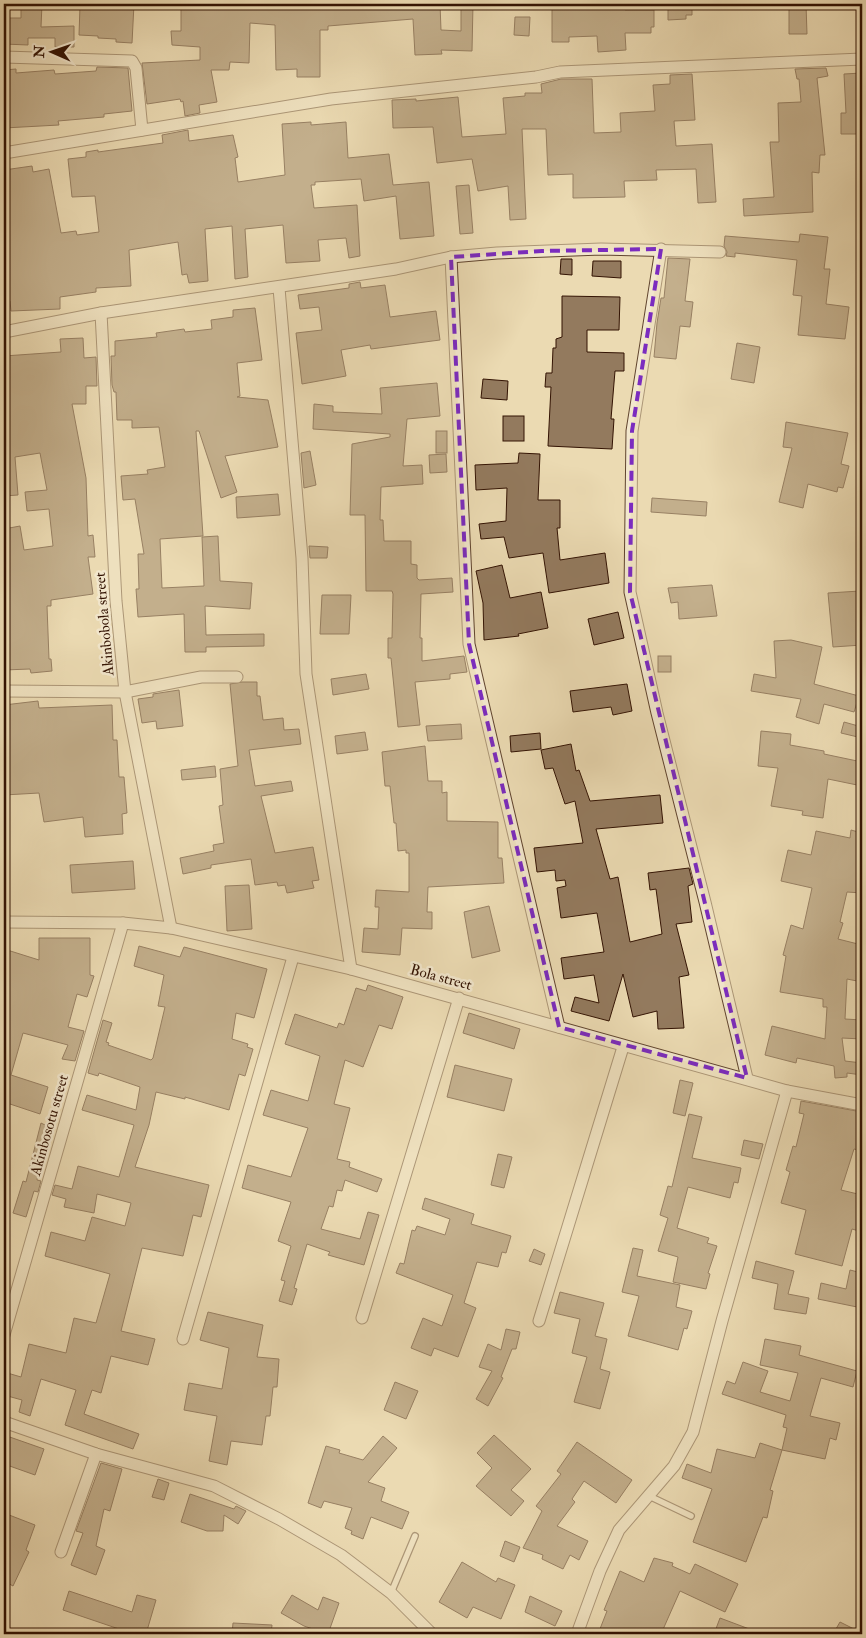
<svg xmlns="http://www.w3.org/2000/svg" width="866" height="1638" viewBox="0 0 866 1638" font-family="'IM FELL Double Pica',serif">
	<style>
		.building { fill: #937a5e; stroke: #331303 }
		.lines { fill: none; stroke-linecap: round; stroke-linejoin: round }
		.lane-casing { stroke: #61452f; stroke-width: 8 }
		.street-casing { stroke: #61452f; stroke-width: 13 }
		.lane { stroke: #f2e7cd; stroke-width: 5.5 }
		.street { stroke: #f2e7cd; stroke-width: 11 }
		.marked { fill: none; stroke: #7b2cbf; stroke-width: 4; stroke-dasharray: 10 6; stroke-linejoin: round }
		.labels { text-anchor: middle; stroke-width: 5; stroke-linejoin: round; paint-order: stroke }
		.street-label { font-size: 15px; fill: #331303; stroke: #f2e7cd }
	</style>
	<rect width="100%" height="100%" fill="#ebdab2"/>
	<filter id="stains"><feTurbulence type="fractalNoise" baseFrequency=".004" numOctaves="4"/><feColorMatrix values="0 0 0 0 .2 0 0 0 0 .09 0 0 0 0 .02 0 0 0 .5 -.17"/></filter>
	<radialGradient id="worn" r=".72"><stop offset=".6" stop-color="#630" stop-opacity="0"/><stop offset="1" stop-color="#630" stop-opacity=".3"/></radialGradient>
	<!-- building -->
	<g class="building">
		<path d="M21,4H42L41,27L74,26V47H55V38H28V45L4,44V18H21Z"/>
		<path d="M99,4H134L132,43L116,42V39L98,38V36L79,35L80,6H99Z"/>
		<path d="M181,4H285V8L331,4H440L441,30L461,31V4H473L472,51L441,50L442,54L415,55L413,19L328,26V30H320V77H297V69L276,70L275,25L250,23L249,63L230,62L229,70H211L217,102L199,105L200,113L185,116L183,101L181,102L180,99L147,104L142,63L200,60V47L172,45L171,31H181Z"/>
		<path d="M552,4H623L625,10H654V27H651V33H625L626,50L598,52L597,36L569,37V42H552Z"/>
		<path d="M668,4H692V15H686V19L668,20Z"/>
		<path d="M789,4H806L807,34H789Z"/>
		<path d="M515,17H530L529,36L514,35Z"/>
		<path d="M97,67L128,68L132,111L104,114V117L58,121L59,125L4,128V70L16,69V73L54,70L55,74L96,71Z"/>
		<path d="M826,68L828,76L817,78L825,155H820L819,173L812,172L813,212L744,216L743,199L774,197L770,142H779L778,103L801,102L799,79H797L795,69Z"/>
		<path d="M862,73V134H841V113H846L844,74Z"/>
		<path d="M692,74L695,120L674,121L676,146L712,144L716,202L698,203L696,169L656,170L657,180L624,181L625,197L573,198V174L548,175L546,129H522L526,219L510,220L508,186L478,191L472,159L437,163L433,127L393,128L392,100L416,99V101L458,97L462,137L506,134L503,98L525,96V93H542L541,84L561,79H592L594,133L621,132L620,113L655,111L653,85L670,84V75Z"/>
		<path d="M311,122V125L346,122L348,158L389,154L393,185L429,182L434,236L400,239L396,196L364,201L361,179L315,182V185H311L314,208L357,205L360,256L349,258L346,238L318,240L320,261L286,263L283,225L245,229L248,277L235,279L232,226L205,229L208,281L189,283L187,274L182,275L178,242L129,250L131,286L96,288V292L60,297V309L11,311L10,301L4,302V170L32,166L33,172L49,169L61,233L76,231L77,235L99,232L95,196L72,197L68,159L86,157V152L98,150V152L163,143L162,135L188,130L189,141L233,135L238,157L235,158L238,182L285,175L282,124Z"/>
		<path d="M469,185L473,233L460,234L456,186Z"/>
		<path d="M800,234L828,237L824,269H830L826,304L849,307L845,339L798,335L802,296L793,295L797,260L735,253V257L726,256L727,252L724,246L725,236L799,242Z"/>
		<path d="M668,258L690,259L685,301L693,302L690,327L680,326L676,359L654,357L657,323L661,298H664Z"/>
		<path d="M561,259H572V275L560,274Z"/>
		<path d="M593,261H621V278L592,276Z"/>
		<path d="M360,282L361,288L385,285L390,317L436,311L440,340L371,349L370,345L341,350L346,376L302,384L296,333L322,330L319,307L300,309L298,295L349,288V284Z"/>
		<path d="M562,296L620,297L619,330H587V352L624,353V371H615L611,419H614L612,449L548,446L551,387H545L546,373H552L553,348H556V339L562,337Z"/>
		<path d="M255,308L262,360L237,363L240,396L237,397L268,400L278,447L225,456L237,492L221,498L199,431H196L203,536L160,539L162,588L204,586L202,537L218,536L220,581L252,583L250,609L205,606L206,635L264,634V646L206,647V652H185L184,614L138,617L136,589H139L138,554H144L135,499L123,500L121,476L148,474L147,470L165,467L159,427L132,428V420H117L116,392H114L112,385L111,356H115V341L157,337L156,333L184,329L185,332L212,329L211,320L233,317V310Z"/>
		<path d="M83,338L84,358L96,357L97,386H86V404H72L86,478L88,536L93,535L95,557H88L93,594L51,600V606H47L49,659H51L52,671L31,673L30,669L4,670V616H7L4,598V529L20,526L24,550L53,546L49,509L27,511L25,492L47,490L40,453L15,457L18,495L4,496V356L61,352L60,339Z"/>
		<path d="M737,343L760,347L754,383L731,379Z"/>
		<path d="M483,379L508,381L507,400L481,398Z"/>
		<path d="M437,383L440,416L407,419L403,466L422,465L423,484L381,487L380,520H383L384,541H411V564L417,565V578L419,580L452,578L453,592L421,594L420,638H422V661L464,656L467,672L450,674V679L415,682L420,725L398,727L391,658H388V638H392L393,594L392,591H366L365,515H350L352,444L390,437V434L313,429L314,404L333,406V412L382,414L380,388Z"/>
		<rect x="503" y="416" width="21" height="25"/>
		<path d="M786,422L848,433L841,464L849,466L843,488L838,487L837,492L808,484L803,508L779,502L792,448L783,447Z"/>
		<rect x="436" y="431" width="11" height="22"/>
		<path d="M310,451L316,485L304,488L301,453Z"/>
		<path d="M519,453L540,454L538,500H560V528H557L560,560L605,553L609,583L549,593L543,553L509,558L504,537L481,539L479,524L506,521L507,488L476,490L475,465L518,463Z"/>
		<path d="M446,454L447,472L430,473L429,455Z"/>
		<path d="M278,494L280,515L237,518L236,497Z"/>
		<path d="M652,498L707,502L706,516L651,512Z"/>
		<path d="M309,546L328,547L327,558H310Z"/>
		<path d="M502,565L510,598L541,592L548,628L518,634L519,636L484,640L483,603L476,571Z"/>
		<path d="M712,585L717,616L679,619L678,602L671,603L668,588Z"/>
		<path d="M860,591L862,645L833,647L828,593Z"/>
		<path d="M322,595H351L349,634H320Z"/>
		<path d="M618,612L624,638L594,645L588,619Z"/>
		<path d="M791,640L822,647L814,684L859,696L854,712L824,704L819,724L796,717L801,699L751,691L754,674L776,678L774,641Z"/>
		<rect x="658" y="656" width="13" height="16"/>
		<path d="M366,674L369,689L333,695L331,679Z"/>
		<path d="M242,682H257V696H260L263,720L283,718L284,730L299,729L301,744L249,750L255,786L291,781L293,791L261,796L275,853L313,847L319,880L312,881L314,888L287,893L285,885L278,886L277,882L255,885L251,859L211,865V868L183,874L180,858L214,851L213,845L224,843L219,806L223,805L220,769L238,766L230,684Z"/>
		<path d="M627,684L632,711L613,715L611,707L573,712L570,691Z"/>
		<path d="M179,690L183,726L157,729L156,721L142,723L138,699L153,697V694Z"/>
		<path d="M38,701L39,708L112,705L113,740H117L119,777H124L127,813L122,814L123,834L85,837L83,817L44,822L39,793L4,795V705Z"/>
		<path d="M844,722L862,727V738L841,733Z"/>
		<path d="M461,724L462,739L428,741L426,726Z"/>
		<path d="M761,731L791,734L790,745L824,751V754L862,762V786L828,779L823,818L802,815L803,811L771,806L778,768L758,766Z"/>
		<path d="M365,732L368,750L337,754L335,736Z"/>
		<path d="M540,733L541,749L511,752L510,736Z"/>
		<path d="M571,744L576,771L579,770L590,801L660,795L663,823L596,829L610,879L618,877L630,942L662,934L656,889L650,890L648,873L689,868L693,884L688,886L692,922L676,924L689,975L679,977L684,1028L658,1029L657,1011L633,1017L623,974L609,1021L571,1011L575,997L599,1003L594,975L564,979L561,958L604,952L597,913L561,918L557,888L566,886L565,880L556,881L555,870L537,872L534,848L583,843L575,801L565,804L553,768L545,769L541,750Z"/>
		<path d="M425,746L428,781H442V793L447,792V821L498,822V858H502L504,883L428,887L427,912H432V929L402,928L400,955L362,952L364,928L378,929L379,907H375L376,890L409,892V853H406V850L398,851L396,823H394L390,786H385L382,752Z"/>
		<path d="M215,766L216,777L182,780L181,770Z"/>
		<path d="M851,830L862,833V893L847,892L840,922L843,923L838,939L862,945V982L847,979L845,1019L862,1020V1039L842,1038L845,1061L862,1063V1075L847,1073V1077L835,1078L834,1066L797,1058L796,1063L765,1055L772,1026L825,1039L827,1007H823V999L780,992L786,956L783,955L791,925L803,929L812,888L781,881L788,850L811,855L816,831L850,838Z"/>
		<path d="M133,861L135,889L72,893L70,865Z"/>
		<path d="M249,885L252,929L227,931L225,886Z"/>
		<path d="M489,906L500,951L472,958L464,912Z"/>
		<path d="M39,938H90V975L94,976L87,997L77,994L68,1027L84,1031L75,1061L62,1059L68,1045L23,1033L11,1075L48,1087L40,1114L4,1102V1035L8,1020L4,1019V949L39,960Z"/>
		<path d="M139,946L180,957L184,947L267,969L254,1018L236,1013L232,1039L248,1044L247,1047L253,1049L245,1076L239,1074L229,1110L185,1097V1099L156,1092L149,1125L135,1167L209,1185L201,1217L193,1215L183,1256L142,1248L121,1331L155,1339L148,1365L111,1356L101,1393L92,1390L84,1414L139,1434L133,1449L65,1425L76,1390L41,1379L30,1416L19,1412L22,1400L4,1395V1372L21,1377L29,1344L66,1353L74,1318L96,1323L110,1274L45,1256L51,1232L85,1241L92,1217L125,1226L131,1203L97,1194L94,1213L64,1207L66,1199L52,1195L55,1185L72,1189L78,1166L119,1177L134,1125L82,1110L87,1095L136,1110L140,1087L99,1073L98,1076L88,1073L103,1020L112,1023L106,1042L109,1043L108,1045L151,1060L153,1058L165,1007L158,1006L164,975L134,966Z"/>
		<path d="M368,985L403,997L392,1029L379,1025L363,1067L345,1060L334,1104L350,1108L337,1159L350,1162L349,1167L382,1179L377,1192L345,1180L342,1191L337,1190L333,1207L329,1206L321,1229L360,1239L368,1212L379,1215L364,1265L328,1255L330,1252L307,1244L294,1288L297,1289L292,1305L279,1301L285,1281L281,1280L291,1246L278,1241L291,1202L242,1188L248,1165L291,1177L308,1128L263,1115L271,1090L308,1101L320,1056L285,1044L295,1014L337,1028L339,1023L344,1025L356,988L366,991Z"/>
		<path d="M469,1013L520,1029L514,1049L463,1033Z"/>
		<path d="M455,1065L512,1079L504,1111L447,1097Z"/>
		<path d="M680,1080L693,1083L685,1116L673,1113Z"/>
		<path d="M801,1101L862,1112V1151L854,1149L841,1190L862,1195V1217L859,1231L852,1229L842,1266L795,1254L806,1210L781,1203L790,1172L786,1170L793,1146L796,1147L804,1114L799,1113Z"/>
		<path d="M689,1114L702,1117L692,1158L741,1168L738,1183L734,1182L730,1198L688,1187L677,1228L709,1238L707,1243L717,1246L708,1273L710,1274L706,1289L673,1282L678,1257L658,1251L668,1218L660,1215L668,1186L672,1187Z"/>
		<path d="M41,1123L51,1128L39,1166L37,1180L41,1181L38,1192L34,1191L26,1217L13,1213L23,1181L26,1182Z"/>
		<path d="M744,1140L763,1144L759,1159L741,1155Z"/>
		<path d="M498,1154L512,1157L504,1188L491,1185Z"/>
		<path d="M425,1198L474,1214L471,1224L511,1236L506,1253L502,1252L498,1267L477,1262L464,1303L476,1308L458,1357L434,1348L431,1356L411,1348L423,1318L442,1326L453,1295L396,1273L400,1263L404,1264L412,1230L415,1231L417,1226L445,1235L450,1219L422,1209Z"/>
		<path d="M633,1248L643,1250L637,1276L680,1285L676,1307L692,1311L687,1329L684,1328L678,1350L628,1336L639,1296L622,1292Z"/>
		<path d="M534,1249L545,1254L541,1265L529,1261Z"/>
		<path d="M756,1261L794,1271L788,1294L809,1298L806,1314L774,1309L778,1284L752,1278Z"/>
		<path d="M850,1270L862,1273V1308L818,1299L821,1283L846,1289Z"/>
		<path d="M560,1292L604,1303L595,1336L607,1339L600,1369L610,1372L600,1409L574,1402L587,1357L572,1353L580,1319L554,1313Z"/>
		<path d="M208,1312L263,1325L257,1357L279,1359L277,1387H273L270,1416H266L262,1445L231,1441L227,1465L209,1461L217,1416L184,1410L189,1383L222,1389L229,1348L200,1340Z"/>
		<path d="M506,1329L520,1332L516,1349H512L501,1377L503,1378L488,1406L476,1399L492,1371L479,1367L488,1344L501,1350Z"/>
		<path d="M765,1339L801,1346L799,1355L857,1371L853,1387L821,1378L810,1416L840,1423L836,1440L830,1438L825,1459L782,1450L787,1428L783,1427L786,1415L722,1394L727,1381L735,1384L743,1362L768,1371L760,1392L790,1401L798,1373L760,1365Z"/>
		<path d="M395,1382L418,1391L406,1419L384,1410Z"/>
		<path d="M4,1435L44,1449L35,1475L4,1464Z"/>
		<path d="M494,1435L531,1469L511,1490L524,1501L511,1516L476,1486L492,1468L477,1453Z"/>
		<path d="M383,1436L397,1448L368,1482L385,1488L381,1501L409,1512L402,1529L371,1517L363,1539L351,1534L352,1531L345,1528L352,1508L324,1501L321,1508L308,1503L326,1446L340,1450L339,1453L363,1460Z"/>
		<path d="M577,1442L632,1480L616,1503L584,1481L572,1499L575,1502L557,1526L588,1541L579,1560L570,1555L563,1569L542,1559L543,1555L523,1548L542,1511L536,1506L561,1474L557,1471Z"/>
		<path d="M760,1443L782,1450L770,1490L773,1491L767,1518L763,1517L746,1562L693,1542L712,1489L682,1478L687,1464L711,1473L717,1449L755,1458Z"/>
		<path d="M101,1463L122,1469L110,1511L104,1509L96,1546L105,1550L96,1575L71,1565L83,1533L76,1531Z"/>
		<path d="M158,1479L169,1483L164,1500L152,1497Z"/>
		<path d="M190,1494L234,1509L236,1506L246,1511L238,1524L224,1515L223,1531H207L181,1522Z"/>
		<path d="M4,1513L35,1525L26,1550L29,1552L13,1586L4,1581Z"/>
		<path d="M505,1541L520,1547L514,1562L500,1556Z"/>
		<path d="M654,1558L673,1563L672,1566L690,1574L695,1564L738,1584L725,1612L680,1591L661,1634H598L607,1611L604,1610L620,1571L644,1582Z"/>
		<path d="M462,1562L496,1582L498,1578L515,1585L501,1619L473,1607L467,1618L439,1602Z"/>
		<path d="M69,1591L132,1612L137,1595L156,1600L146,1634H116L119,1629L63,1610Z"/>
		<path d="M292,1595L318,1610L323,1597L339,1603L328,1634L304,1626L281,1613Z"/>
		<path d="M530,1596L562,1611L555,1626L525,1612Z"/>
		<path d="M720,1618L760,1633V1634H714Z"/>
		<path d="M840,1622L862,1633V1634H833Z"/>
		<path d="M233,1623L272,1625L271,1634H232Z"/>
	</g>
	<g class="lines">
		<defs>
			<g id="lane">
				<path d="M649,1496L691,1516"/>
				<path d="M391,1593L415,1536"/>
			</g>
			<g id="street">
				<path d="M4,57L132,61L136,68L142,130"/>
				<path d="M4,153L331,99L536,77L560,72L862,59"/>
				<path d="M661,249L632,431L630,592L657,713L705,902L747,1078"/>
				<path d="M451,257L469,644L559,1027"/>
				<path d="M279,288L302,558L306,674L351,969"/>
				<path d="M101,313L116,601L125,692L171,928"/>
				<path d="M4,332L101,313L396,269L451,257L497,253L601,249L720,252"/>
				<path d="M4,691L125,692L201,677H237"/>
				<path d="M4,922L123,923L171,928L351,969L787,1091L862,1105"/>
				<path d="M362,1318L459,998"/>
				<path d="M539,1321L623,1047"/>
				<path d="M4,1335L123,923"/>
				<path d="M183,1339L293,957"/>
				<path d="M4,1422L96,1454L214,1486L279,1519L341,1555L391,1593L432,1634"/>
				<path d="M61,1552L96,1454"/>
				<path d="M577,1634L600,1571L619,1530L674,1466L693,1432L722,1321L787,1091"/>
			</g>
		</defs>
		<!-- lane casing -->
		<use href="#lane" class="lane-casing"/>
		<!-- street casing -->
		<use href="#street" class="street-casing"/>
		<!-- lane -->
		<use href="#lane" class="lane"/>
		<!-- street -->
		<use href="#street" class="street"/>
	</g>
	<!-- marked area -->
	<path d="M0 0H866V1638H0ZM661,249L632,431L630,592L747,1078L559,1027L469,644L451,257L542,251Z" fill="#ebdab2" fill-opacity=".55" fill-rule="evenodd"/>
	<path class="marked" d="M661,249L632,431L630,592L747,1078L559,1027L469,644L451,257L542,251Z"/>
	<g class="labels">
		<!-- street labels -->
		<g class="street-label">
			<text transform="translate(104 624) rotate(-95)" y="5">Akinbobola street</text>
			<text transform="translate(441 977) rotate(15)" y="5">Bola street</text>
			<text transform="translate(49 1125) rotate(-74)" y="5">Akinbosotu street</text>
		</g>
	</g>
	<!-- margin -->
	<rect width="866" height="1638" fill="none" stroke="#ebdab2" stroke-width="20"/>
	<rect x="5" y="5" width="856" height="1628" fill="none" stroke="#331303" stroke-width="2.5"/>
	<rect x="10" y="10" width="846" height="1618" fill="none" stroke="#331303"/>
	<!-- north arrow -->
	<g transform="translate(52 52) rotate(272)" stroke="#f2e7cd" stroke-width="4" paint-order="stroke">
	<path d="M0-4L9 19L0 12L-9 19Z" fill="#331303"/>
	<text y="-8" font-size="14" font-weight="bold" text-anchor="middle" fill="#331303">N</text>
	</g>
	<rect width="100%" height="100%" filter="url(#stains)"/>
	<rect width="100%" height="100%" fill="url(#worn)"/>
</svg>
